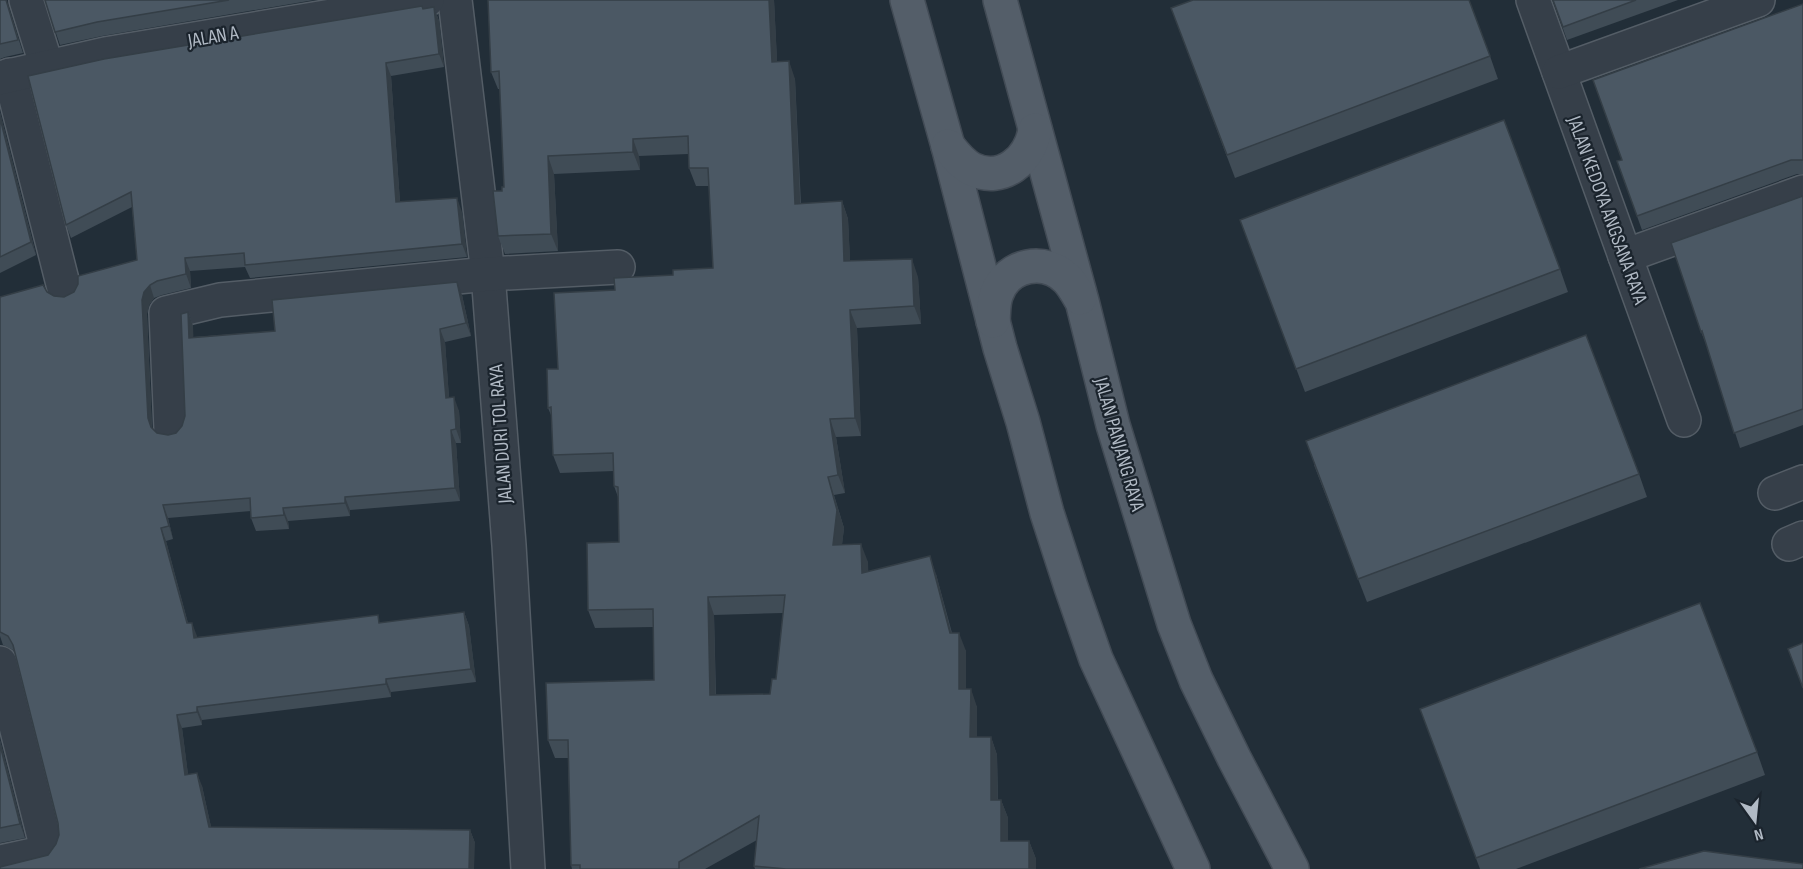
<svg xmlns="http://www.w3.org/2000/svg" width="1803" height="869" viewBox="0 0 1803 869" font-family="'Sofia Sans Condensed',sans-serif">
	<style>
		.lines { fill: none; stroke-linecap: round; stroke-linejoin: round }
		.minor-casing { stroke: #545d66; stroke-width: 36 }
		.major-casing { stroke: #424b55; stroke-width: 36 }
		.minor { stroke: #363f49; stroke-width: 33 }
		.major { stroke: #545e69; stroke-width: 33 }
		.wall { fill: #404c56; fill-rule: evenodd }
		.shaded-wall { fill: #343e46 }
		.building { fill: #4b5864; stroke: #343e46; stroke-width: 1.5; fill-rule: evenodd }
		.labels { text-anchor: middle; stroke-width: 4.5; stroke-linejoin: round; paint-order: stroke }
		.street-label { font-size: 20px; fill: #b1bac5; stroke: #1b242d }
	</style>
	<rect width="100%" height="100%" fill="#222e38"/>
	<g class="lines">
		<defs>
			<g id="minor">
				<path d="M26,0L47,67"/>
				<path d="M455,0L488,274L509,545L528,869"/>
				<path d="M1533,0L1684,420"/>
				<path d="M1559,72L1758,0"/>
				<path d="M10,75L65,292"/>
				<path d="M0,78L105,54L427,0"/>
				<path d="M1625,256L1803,192"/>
				<path d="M171,430L166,313L220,300L488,274L618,267"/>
				<path d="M1775,493L1803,482"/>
				<path d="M1789,544L1803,538"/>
				<path d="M0,663L45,841V848L42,853L0,862"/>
			</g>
			<g id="major">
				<path d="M907,0L948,146L1000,348L1023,422L1047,513L1071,587L1096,659L1193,869"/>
				<path d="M1000,0L1082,301L1113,425L1174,624L1196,680L1234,758L1292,869"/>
				<path d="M948,146C955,155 962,164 972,169C1003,184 1030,159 1035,130"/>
				<path d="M993,321C994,311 993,302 997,293C1008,264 1045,257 1067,279C1072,284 1076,291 1080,298"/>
			</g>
		</defs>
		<!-- minor casing -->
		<use href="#minor" class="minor-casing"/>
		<!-- major casing -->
		<use href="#major" class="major-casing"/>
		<!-- minor -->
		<use href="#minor" class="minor"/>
		<!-- major -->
		<use href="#major" class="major"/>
	</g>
	<!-- wall -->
	<g class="wall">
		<path d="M0,0L8,5L23,53L5,57L0,59Z"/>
		<path d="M45,0H314L102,36L60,45Z"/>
		<path d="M774,0L777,61L795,79L801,204L842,201L848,219L850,261L918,277L921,324L857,328L861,436L836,437L845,493L834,495L844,528L842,544L868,562V572L936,574L952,633L966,651V689L977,707V737H991L997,755L998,800H1001L1008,818V841H1029L1036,859V869H755L754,866L757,840L705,869H572L571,865L568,758H555L548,740L654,680L653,627L595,628L588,610L619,542L618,497L614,486V471L560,473L553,455L551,415L548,408L558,369L615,290L673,275L713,268L709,186H696L689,168L688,154L639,156L640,170L554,174L558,251L505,254L498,236L502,191L504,187L500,89H498L491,72ZM783,613L776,679L770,694L716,695L714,615Z"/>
		<path d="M1553,0H1678L1567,40Z"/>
		<path d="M1803,4V174H1797L1642,230L1617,161L1622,160Z"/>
		<path d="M434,7L439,21L444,67L391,76L400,202L462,212L467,257L250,278L245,267L190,271L191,288L162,295L154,298L149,305L147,314L152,429L157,433L168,435L176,433L182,426L185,416L188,312L193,326V337L275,331L462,295L471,336L445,342L449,398L459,411L461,443H456L460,501L350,510V516L288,521L289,529L256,531L251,518V511L168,518L173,539L166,541L188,623L197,637L381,623L464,612L469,626L476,682L391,692V697L202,720V725L182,728L188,775L202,786L211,827L470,830L475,843L48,855L56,844L59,835L58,823L16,654L13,650L3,645L0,636V297L47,292L54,296L64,297L137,260L132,207L71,238L66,225L423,9Z"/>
		<path d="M1171,8L1490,56L1498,79L1235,178Z"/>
		<path d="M0,112L36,255L0,273Z"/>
		<path d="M1803,196V425L1740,448L1707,346L1701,332Z"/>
		<path d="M1240,220L1560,269L1568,292L1305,392Z"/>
		<path d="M1314,465L1639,474L1647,497L1367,602Z"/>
		<path d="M1420,709L1757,752L1765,775L1516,869H1480Z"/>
		<path d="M0,740L25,838L0,843Z"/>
	</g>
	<!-- shaded-wall -->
	<g class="shaded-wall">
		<path d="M769,0H774L778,80L772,62Z"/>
		<path d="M434,7L439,21L444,67L439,54Z"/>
		<path d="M789,61L795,79L801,222L795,204Z"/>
		<path d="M386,63L391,76L401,216L396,202Z"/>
		<path d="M0,112L36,255L31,242L0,118Z"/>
		<path d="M633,139L639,156L640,170L633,152Z"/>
		<path d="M548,156L554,174L558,251L551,234Z"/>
		<path d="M457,198L462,212L467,257L462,244Z"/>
		<path d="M842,201L848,219L851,279L844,261Z"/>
		<path d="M185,258L190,271L191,288L186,274Z"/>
		<path d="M912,259L918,277L921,324L914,306Z"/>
		<path d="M457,282L462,295L471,336L466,323Z"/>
		<path d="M150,285L154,298L149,305L147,314L152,431L148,418L142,300L144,292Z"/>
		<path d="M850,310L857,328L861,436L855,418Z"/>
		<path d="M188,312L193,326L194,351L189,338Z"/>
		<path d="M440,329L445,342L450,411L446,398Z"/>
		<path d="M454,397L459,411L461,443L456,429Z"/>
		<path d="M830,419L836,437L845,493L838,475Z"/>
		<path d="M451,430L456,443L460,501L455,488Z"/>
		<path d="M828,477L844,528L840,563L833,545Z"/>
		<path d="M345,497L350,510V516L345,503Z"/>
		<path d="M163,505L168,518L173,539L169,526Z"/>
		<path d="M283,508L288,521L289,529L284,515Z"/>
		<path d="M161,528L166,541L191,637L187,623Z"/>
		<path d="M861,544L868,562L869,591L862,573Z"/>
		<path d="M930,556L936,574L956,651L950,633Z"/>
		<path d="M708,597L714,615L716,713L710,695Z"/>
		<path d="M464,612L469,626L476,682L471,669Z"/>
		<path d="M192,623L197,636L199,651L194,638Z"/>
		<path d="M959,633L966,651V707L959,689Z"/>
		<path d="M386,679L391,692V697L386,684Z"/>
		<path d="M971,689L977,707V755L970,737Z"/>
		<path d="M197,707L202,720V725L197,712Z"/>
		<path d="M177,715L182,728L190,789L185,775Z"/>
		<path d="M991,737L997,755L998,818L991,800Z"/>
		<path d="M0,740L25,838L20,824L0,745Z"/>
		<path d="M197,773L202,786L214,840L209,827Z"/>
		<path d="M1001,800L1008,818V859L1001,841Z"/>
		<path d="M470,830L475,843L474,869H469Z"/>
		<path d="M1029,841L1036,859V869H1029Z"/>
	</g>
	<!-- building -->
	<g class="building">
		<path d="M0,0H6L18,40L0,44Z"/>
		<path d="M45,0H229L97,22L55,32Z"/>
		<path d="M488,0H769L772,62L789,61L795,204L842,201L844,261L912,259L914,306L850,310L855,418L830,419L838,475L828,477L837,510L833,545L861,544L862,573L930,556L950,633H959V689H971L970,737H991V800H1001V841H1029V869H786L754,866L759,816L679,862V869H580V865H571L568,740H548L546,683L654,680L653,609L588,610L587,543L619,542L618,487L614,486L613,453L553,455L551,407L548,408L547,369H558L554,293L615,290L614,278L673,275V270L713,268L708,168H689L688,136L633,139V152L548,156L551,234L498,236L493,191H502V187H504L499,71L491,72ZM785,595L776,679H772L770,694L710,695L708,597Z"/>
		<path d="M1193,0H1469L1490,56L1227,155L1171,8Z"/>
		<path d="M1553,0H1636L1563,27Z"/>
		<path d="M1803,4V160H1791L1637,216L1617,161L1622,160L1593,80Z"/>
		<path d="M422,6L423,9L434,7L439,54L386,63L396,202L457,198L462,244L245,265L244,253L185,258L186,274L157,281L150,285L144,292L142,300L148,418L151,427L157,433L168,435L176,433L182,426L185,416L181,314L188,312L189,338L275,331L272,300L457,282L466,323L440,329L446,398L454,397L456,429L451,430L455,488L345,497V503L283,508L284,515L251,518L250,498L163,505L169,526L161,528L187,623H192L194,638L378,615L379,623L464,612L471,669L386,679V684L197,707V712L177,715L185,775L197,773L209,827L470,830L469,869H0V867L48,855L56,844L59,835L58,823L13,645L8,636L0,632V297L43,285L47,292L54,296L64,297L74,292L78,284V276L137,260L131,192L66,225L28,76L104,59Z"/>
		<path d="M0,118L31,242L0,257Z"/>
		<path d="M1504,120L1560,269L1296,369L1240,220Z"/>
		<path d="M1803,196V409L1734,433L1702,331L1701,332L1671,243Z"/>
		<path d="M1586,335L1639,474L1358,579L1306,441Z"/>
		<path d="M1700,603L1757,752L1476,858L1420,709Z"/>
		<path d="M1803,643V688L1788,649Z"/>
		<path d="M0,745L20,824L0,828Z"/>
		<path d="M1704,851L1803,864V869H1639Z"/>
	</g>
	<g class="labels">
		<!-- street labels -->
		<g class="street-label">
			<text transform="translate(213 36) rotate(-10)" y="7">JALAN A</text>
			<text transform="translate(1608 210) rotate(70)" y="7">JALAN KEDOYA ANGSANA RAYA</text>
			<text transform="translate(500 434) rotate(-94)" y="7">JALAN DURI TOL RAYA</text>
			<text transform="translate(1120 444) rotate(74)" y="7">JALAN PANJANG RAYA</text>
		</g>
	</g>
	<!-- north arrow -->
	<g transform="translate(1755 821) rotate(165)" stroke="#1b242d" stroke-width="4.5" paint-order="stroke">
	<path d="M0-4.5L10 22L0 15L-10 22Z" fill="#b1bac5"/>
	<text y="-9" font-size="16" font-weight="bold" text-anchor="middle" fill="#b1bac5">N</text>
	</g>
</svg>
